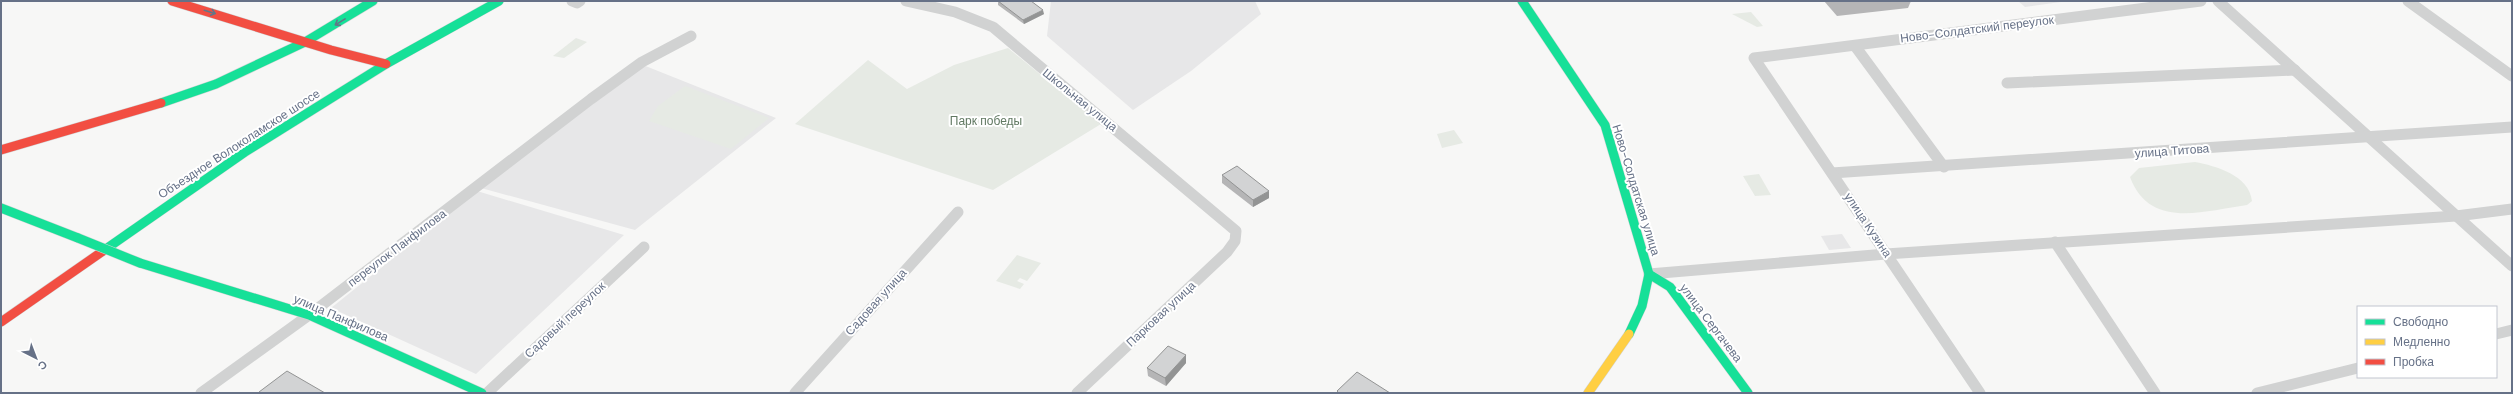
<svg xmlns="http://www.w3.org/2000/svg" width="2513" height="394" viewBox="0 0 2513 394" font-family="'DM Sans',sans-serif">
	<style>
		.built { fill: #e7e7e8 }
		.green { fill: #e6eae4 }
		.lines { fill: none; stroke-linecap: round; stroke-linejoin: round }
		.fast-casing { stroke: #d2d4d5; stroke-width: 10 }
		.slow-casing { stroke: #d2d4d5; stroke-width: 10 }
		.jam-casing { stroke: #d2d4d5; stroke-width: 10 }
		.street { stroke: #d1d2d2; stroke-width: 11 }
		.fast { stroke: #16e098; stroke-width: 9 }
		.slow { stroke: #ffcf43; stroke-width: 9 }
		.jam { stroke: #f24e42; stroke-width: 9 }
		.fast-bridge-casing { stroke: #d2d4d5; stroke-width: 10; stroke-linecap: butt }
		.fast-bridge { stroke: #16e098; stroke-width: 9 }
		.wall { fill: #b5b5b6 }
		.shaded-wall { fill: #939494 }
		.building { fill: #d2d3d4; stroke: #939494 }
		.oneway { stroke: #627788 }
		.labels { text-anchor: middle; stroke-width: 4; stroke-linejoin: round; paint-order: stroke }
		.street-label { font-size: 12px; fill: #667187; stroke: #fff }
		.park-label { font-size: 12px; fill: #617962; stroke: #fff }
	</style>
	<rect width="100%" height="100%" fill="#f7f7f6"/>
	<!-- built -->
	<g class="built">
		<path d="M1051,1H1255L1261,14L1191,71L1133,110L1047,36Z"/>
		<path d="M2018,1H2068L2025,7Z"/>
		<path d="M643,65L776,118L635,230L481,188Z"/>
		<path d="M477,191L624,235L476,374L331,308Z"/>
		<path d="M1842,234L1851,248L1829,250L1821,236Z"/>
	</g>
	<!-- green -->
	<g class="green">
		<path d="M1751,12L1763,26L1757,27L1732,14Z"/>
		<path d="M576,38L587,42L564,58L553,56Z"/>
		<path d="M1008,48L1101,124L993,190L795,124L868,60L907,89L954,65Z"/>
		<path d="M685,86L769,118L731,149L649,121L658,106Z"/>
		<path d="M1454,130L1463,143L1442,148L1437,134Z"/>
		<path d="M2195,162C2216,166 2249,175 2252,201L2247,205C2203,211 2150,230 2130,177L2139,168Z"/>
		<path d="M1759,174L1771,195L1755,196L1743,176Z"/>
		<path d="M1017,255L1041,263L1027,281L1020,278L1017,281L1024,284L1020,289L996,281Z"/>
	</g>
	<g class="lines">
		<defs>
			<g id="fast">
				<path d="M1522,1L1605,125L1649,274L1642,306L1629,334"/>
				<path d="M305,42L373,1"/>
				<path d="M161,103L216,84L305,42"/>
				<path d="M1,208L78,238"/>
				<path d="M103,251L245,152L386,64L499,1"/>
				<path d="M140,263L309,315L482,393"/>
				<path d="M1649,274L1670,287L1748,393"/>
			</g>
			<path id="slow" d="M1588,393L1629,334"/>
			<g id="jam">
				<path d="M172,1L331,50L386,64"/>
				<path d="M1,150L161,103"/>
				<path d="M1,322L103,251"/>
			</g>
		</defs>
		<!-- fast casing -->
		<use href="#fast" class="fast-casing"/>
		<!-- slow casing -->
		<use href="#slow" class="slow-casing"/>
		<!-- jam casing -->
		<use href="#jam" class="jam-casing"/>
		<!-- street -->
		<g class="street">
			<path d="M572,1L577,3L580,1"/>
			<path d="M906,1L955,12L993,27L1236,231L1235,241L1227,252L1077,393"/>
			<path d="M2218,1L2512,266"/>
			<path d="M2408,1L2512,76"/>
			<path d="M1855,46L1944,167"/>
			<path d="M2007,83L2295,70"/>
			<path d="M1832,173L2512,127"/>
			<path d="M2055,242L2155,393"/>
			<path d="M1649,274L1886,254L2456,216L2512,209"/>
			<path d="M2496,334L2512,330"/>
			<path d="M201,393L309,315L591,99L642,62L691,36"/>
			<path d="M487,393L644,247"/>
			<path d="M795,393L958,212"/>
			<path d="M1980,393L1754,58L2201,1"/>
			<path d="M2257,393L2358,368"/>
		</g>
		<!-- fast -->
		<use href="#fast" class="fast"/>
		<!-- slow -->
		<use href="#slow" class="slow"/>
		<!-- jam -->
		<use href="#jam" class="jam"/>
		<defs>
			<path id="fast-bridge" d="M78,238L140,263"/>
		</defs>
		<!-- fast-bridge casing -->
		<use href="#fast-bridge" class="fast-bridge-casing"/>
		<!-- fast-bridge -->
		<use href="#fast-bridge" class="fast-bridge"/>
	</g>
	<!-- wall -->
	<g class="wall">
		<path d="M998,1L1044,14L1024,24L998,5Z"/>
		<path d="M1824,1H1911L1908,8L1837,16Z"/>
		<path d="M1222,175L1269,198L1253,207L1222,183Z"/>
		<path d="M1186,355V363L1166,386L1148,376L1147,368Z"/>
	</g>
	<!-- shaded-wall -->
	<g class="shaded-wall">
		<path d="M1043,10L1044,14L1024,24L1023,20Z"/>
		<path d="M1269,191V198L1253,207V200Z"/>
		<path d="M1186,355V363L1166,386L1165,378Z"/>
	</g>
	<!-- building -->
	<g class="building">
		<path d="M998,1H1031L1043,10L1023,20Z"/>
		<path d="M1237,166L1269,191L1253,200L1222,175Z"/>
		<path d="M1168,346L1186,355L1165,378L1147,368Z"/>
		<path d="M287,371L325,393H260L259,392Z"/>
		<path d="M1357,372L1390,393H1339L1337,391Z"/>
	</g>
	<!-- one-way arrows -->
	<defs><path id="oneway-shaft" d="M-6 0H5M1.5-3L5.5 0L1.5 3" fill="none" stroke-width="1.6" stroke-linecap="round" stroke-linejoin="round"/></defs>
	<g class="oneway">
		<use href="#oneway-shaft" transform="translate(210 12) rotate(17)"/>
		<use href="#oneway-shaft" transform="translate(340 22) rotate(149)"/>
	</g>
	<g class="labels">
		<!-- street labels -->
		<g class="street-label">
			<text transform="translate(1977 29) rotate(-7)" y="4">Ново-Солдатский переулок</text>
			<text transform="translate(1080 100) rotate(39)" y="4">Школьная улица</text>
			<text transform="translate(239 144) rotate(-33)" y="4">Объездное Волоколамское шоссе</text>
			<text transform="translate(2172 151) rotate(-4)" y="4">улица Титова</text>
			<text transform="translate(1636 190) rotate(73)" y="4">Ново-Солдатская улица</text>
			<text transform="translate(1868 225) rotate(56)" y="4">улица Кузина</text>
			<text transform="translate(397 248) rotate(-37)" y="4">переулок Панфилова</text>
			<text transform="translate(876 302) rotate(-48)" y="4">Садовая улица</text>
			<text transform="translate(1161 314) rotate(-43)" y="4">Парковая улица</text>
			<text transform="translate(341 318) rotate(23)" y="4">улица Панфилова</text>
			<text transform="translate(565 320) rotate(-43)" y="4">Садовый переулок</text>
			<text transform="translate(1711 323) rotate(53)" y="4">улица Сергачева</text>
		</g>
		<!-- park labels -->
		<g class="park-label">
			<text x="986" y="125">Парк победы</text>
		</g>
	</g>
	<!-- border -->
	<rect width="2513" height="394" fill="none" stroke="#667187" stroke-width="4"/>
	<!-- legend -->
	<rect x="2357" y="306" width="140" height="72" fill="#ffffff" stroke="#c2c6cf"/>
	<rect x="2365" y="319" width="20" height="6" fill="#16e098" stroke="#c2c6cf"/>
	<text x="2393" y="326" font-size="12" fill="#667187">Свободно</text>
	<rect x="2365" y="339" width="20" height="6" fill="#ffcf43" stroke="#c2c6cf"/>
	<text x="2393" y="346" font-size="12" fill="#667187">Медленно</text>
	<rect x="2365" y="359" width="20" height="6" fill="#f24e42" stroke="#c2c6cf"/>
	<text x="2393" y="366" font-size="12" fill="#667187">Пробка</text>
	<!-- north arrow -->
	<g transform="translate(36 358) rotate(138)" stroke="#ffffff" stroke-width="3" paint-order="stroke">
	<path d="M0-3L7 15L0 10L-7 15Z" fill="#667187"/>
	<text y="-6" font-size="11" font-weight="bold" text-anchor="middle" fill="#667187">С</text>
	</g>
</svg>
